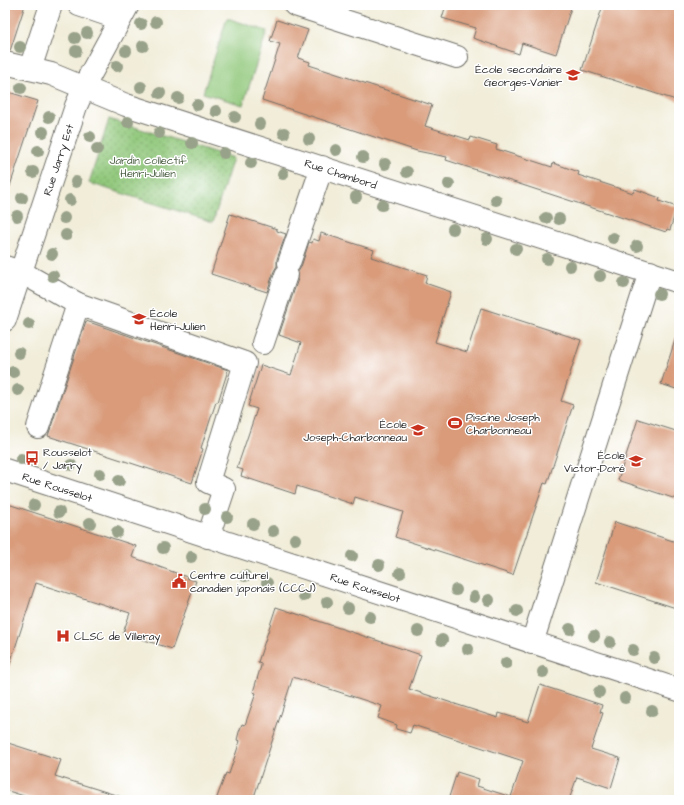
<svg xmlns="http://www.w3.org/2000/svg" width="684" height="805" viewBox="0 0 684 805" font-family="'Architects Daughter',sans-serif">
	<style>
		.green { fill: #91c87b; stroke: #5e7a53 }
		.garden { fill: url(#garden-dots); stroke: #5e7a53 }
		.building { fill: #d99b7a }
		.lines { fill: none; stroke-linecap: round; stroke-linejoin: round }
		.minor-casing { stroke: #706f68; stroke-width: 24 }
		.major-casing { stroke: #706f68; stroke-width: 24 }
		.minor { stroke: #fff; stroke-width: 22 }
		.major { stroke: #fff; stroke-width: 22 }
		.tree { fill: #98a189 }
		.labels { text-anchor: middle; stroke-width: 3; stroke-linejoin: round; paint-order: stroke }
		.poi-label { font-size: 11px; fill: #2b2b2b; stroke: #fff; text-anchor: start }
		.street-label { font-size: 11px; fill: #2b2b2b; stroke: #fff }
		.park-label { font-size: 11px; fill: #4f6247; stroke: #fff }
	</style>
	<defs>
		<pattern id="garden-dots" width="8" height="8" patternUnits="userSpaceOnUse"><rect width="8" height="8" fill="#91c87b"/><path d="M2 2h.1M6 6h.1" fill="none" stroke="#77a365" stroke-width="1.8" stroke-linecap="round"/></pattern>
	</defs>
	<rect width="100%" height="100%" fill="#fff"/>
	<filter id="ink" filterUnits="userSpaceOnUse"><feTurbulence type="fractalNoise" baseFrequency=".025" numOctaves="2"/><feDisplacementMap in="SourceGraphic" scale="8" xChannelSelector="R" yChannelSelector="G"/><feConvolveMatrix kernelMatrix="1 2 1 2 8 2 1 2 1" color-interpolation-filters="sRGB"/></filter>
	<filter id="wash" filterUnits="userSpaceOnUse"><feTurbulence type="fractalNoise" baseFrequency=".012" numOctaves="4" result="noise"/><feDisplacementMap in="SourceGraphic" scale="16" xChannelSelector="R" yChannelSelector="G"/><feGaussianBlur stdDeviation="0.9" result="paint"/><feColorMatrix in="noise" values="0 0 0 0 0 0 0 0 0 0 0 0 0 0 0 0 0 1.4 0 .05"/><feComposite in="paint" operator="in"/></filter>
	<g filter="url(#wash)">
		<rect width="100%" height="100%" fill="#f1edd9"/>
		<!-- green -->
		<path class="green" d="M227,18L267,31L243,105L203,93Z"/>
		<!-- garden -->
		<path class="garden" d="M109,119L233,158L213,222L89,183Z"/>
		<g id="blocks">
			<!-- building -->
			<g class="building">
				<path d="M5,5H25L10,51H5Z"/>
				<path d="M446,5H572L556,54L522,43L519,54L473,38L476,28L442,18Z"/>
				<path d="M603,5H679V101L582,70Z"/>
				<path d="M277,20L308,30L298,58L310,62L309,65L432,105L425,126L470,140L471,137L497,145L496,149L552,167L553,163L579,172L578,175L633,193L635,189L660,198L659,201L677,207L670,230L667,229L666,232L446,160L447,157L417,151L262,100L280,44L270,41Z"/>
				<path d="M5,91L38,101L8,192L5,191Z"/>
				<path d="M230,214L277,229V231L286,234L277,259V266L274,271L267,292L211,274Z"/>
				<path d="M321,233L374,250L371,257L427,275L425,283L451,292L435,342L467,352L481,308L581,340L561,401L573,405L547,484L544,483L513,575L395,537L403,512L355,497L353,504L297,486L295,494L241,476L243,470L237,468L257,409L248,406L261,365L291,375L301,343L279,335L298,279V272L301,267L309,242L312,243L313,239L319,241Z"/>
				<path d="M86,321L228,370L218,402H216L201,448L203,449L192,483L48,436Z"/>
				<path d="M676,337H679V390L661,384Z"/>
				<path d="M638,419L679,432V500L618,480Z"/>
				<path d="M5,503L136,546L132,557L187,577L186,578L196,581L172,649L123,633L130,613L36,583L8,670L5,669Z"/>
				<path d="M615,522L679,543V609L596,582Z"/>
				<path d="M276,607L421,655L409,689L498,718L499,713L528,722L540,685L602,705L600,712L603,713L591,749L620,758L611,788L577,777L569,800H448L457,772L479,779L477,786L511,797L523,761L413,725L410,733L396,729L397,725L378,718L382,706L293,677L253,800H216L226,773L229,774L240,741L237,740L239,732L242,724L245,725L256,693L253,692L261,666V663L258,662Z"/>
				<path d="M5,742L61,760L55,776L122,797V800H37L5,790Z"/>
			</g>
		</g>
	</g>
	<g filter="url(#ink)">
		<use href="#blocks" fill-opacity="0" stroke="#706f68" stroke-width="1"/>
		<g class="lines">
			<defs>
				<g id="minor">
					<path d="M79,5L120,19"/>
					<path d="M295,5L457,57"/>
					<path id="s1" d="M5,63L51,74L126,105L679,282"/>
					<path d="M30,69L51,5"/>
					<path d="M289,263L322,167"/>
					<path d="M5,267L21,272L78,304L245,363L208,482L224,489L208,537"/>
					<path d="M263,343L286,275"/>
					<path d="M38,427L78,304"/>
					<path id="s2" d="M5,470L679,690"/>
					<path d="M532,643L650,272"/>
				</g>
				<g id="major">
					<path id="s3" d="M5,320L76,106L90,75L128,5"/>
				</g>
			</defs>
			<!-- minor casing -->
			<use href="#minor" class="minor-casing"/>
			<!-- major casing -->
			<use href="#major" class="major-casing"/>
			<!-- minor -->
			<use href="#minor" class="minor"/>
			<!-- major -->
			<use href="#major" class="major"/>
		</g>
		<!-- trees -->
		<g class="tree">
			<circle cx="156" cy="22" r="6"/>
			<circle cx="141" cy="24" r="6"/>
			<circle cx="87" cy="33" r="6"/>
			<circle cx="75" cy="38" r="6"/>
			<circle cx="143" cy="46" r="6"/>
			<circle cx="20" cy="47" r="6"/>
			<circle cx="76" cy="51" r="6"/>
			<circle cx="126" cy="51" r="6"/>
			<circle cx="117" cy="66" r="6"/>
			<circle cx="141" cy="87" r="6"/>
			<circle cx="21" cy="88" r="6"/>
			<circle cx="160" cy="93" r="6"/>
			<circle cx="178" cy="98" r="6"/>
			<circle cx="197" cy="105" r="6"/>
			<circle cx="216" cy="111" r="6"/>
			<circle cx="49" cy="117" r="6"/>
			<circle cx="235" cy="117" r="6"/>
			<circle cx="128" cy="122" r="6"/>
			<circle cx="260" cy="124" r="6"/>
			<circle cx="43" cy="132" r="6"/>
			<circle cx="159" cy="133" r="6"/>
			<circle cx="284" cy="133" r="6"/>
			<circle cx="90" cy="137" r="6"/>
			<circle cx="309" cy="139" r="6"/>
			<circle cx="192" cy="143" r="6"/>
			<circle cx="97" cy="149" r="6"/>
			<circle cx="336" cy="150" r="6"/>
			<circle cx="38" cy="151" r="6"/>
			<circle cx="224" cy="153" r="6"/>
			<circle cx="363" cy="157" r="6"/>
			<circle cx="251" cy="163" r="6"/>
			<circle cx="385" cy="164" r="6"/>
			<circle cx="33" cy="172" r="6"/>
			<circle cx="407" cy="172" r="6"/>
			<circle cx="283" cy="174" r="6"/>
			<circle cx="76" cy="182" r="6"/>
			<circle cx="449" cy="184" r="6"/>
			<circle cx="356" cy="197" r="6"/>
			<circle cx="22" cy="198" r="6"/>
			<circle cx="70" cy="200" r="6"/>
			<circle cx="496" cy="200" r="6"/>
			<circle cx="382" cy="205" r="6"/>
			<circle cx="17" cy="216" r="6"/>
			<circle cx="64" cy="218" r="6"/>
			<circle cx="546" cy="218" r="6"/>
			<circle cx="559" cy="219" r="6"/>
			<circle cx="453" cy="229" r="6"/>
			<circle cx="66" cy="235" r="6"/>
			<circle cx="613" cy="238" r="6"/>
			<circle cx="487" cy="239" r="6"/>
			<circle cx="637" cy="246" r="6"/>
			<circle cx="516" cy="249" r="6"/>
			<circle cx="52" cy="254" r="6"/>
			<circle cx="547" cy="259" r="6"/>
			<circle cx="570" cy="266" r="6"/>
			<circle cx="53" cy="276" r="6"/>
			<circle cx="600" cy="276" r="6"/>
			<circle cx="624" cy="283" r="6"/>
			<circle cx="659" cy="294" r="6"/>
			<circle cx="29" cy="324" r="6"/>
			<circle cx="19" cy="353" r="6"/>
			<circle cx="13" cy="372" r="6"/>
			<circle cx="18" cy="390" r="6"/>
			<circle cx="21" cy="459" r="6"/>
			<circle cx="71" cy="465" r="6"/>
			<circle cx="100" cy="474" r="6"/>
			<circle cx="119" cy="481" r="6"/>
			<circle cx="34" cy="505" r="6"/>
			<circle cx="205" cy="509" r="6"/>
			<circle cx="59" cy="512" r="6"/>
			<circle cx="227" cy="517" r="6"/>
			<circle cx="90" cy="523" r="6"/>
			<circle cx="253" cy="524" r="6"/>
			<circle cx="273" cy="531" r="6"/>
			<circle cx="117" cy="532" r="6"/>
			<circle cx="295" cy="539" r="6"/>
			<circle cx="163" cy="548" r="6"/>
			<circle cx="352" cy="556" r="6"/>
			<circle cx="191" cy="557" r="6"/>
			<circle cx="379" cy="565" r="6"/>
			<circle cx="400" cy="573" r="6"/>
			<circle cx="245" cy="576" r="6"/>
			<circle cx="267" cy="583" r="6"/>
			<circle cx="456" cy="590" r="6"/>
			<circle cx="304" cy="596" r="6"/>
			<circle cx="474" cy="597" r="6"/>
			<circle cx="489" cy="600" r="6"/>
			<circle cx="327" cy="602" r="6"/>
			<circle cx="348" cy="608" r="6"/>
			<circle cx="517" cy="611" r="6"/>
			<circle cx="370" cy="617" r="6"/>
			<circle cx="570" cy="629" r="6"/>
			<circle cx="418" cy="631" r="6"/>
			<circle cx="594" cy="636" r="6"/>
			<circle cx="442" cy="640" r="6"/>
			<circle cx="610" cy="642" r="6"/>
			<circle cx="468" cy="649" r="6"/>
			<circle cx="633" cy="650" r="6"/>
			<circle cx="654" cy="658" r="6"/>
			<circle cx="506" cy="663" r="6"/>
			<circle cx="543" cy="672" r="6"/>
			<circle cx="599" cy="692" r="6"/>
			<circle cx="625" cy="698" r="6"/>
			<circle cx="652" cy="711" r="6"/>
		</g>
	</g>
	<!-- icons -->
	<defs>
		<symbol id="school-bare" viewBox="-9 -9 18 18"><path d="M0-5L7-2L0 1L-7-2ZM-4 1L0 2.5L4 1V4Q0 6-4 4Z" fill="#c8321e" stroke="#fff" stroke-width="2.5" paint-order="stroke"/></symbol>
		<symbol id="stadium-bare" viewBox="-9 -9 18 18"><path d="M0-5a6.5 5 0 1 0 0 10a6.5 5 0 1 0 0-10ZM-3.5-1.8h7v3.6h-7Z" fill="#c8321e" stroke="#fff" stroke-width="2.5" paint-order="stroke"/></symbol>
		<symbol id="bus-bare" viewBox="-9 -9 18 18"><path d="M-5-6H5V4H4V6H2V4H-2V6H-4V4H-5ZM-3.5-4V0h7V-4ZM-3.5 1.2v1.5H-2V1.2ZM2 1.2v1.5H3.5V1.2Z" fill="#c8321e" stroke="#fff" stroke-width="2.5" paint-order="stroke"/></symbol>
		<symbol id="civic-bare" viewBox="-9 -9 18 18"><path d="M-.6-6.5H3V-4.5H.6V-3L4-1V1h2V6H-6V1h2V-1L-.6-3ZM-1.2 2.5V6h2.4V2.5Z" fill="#c8321e" stroke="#fff" stroke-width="2.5" paint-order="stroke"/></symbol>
		<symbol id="hospital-bare" viewBox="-9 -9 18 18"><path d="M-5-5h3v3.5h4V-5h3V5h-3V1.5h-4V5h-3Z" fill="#c8321e" stroke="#fff" stroke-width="2.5" paint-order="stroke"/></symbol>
	</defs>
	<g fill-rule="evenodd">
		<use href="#school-bare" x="563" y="65" width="20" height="20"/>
		<use href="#school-bare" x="129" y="309" width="20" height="20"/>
		<use href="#stadium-bare" x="445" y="413" width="20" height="20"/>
		<use href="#school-bare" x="408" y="420" width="20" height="20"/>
		<use href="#bus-bare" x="22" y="448" width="20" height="20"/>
		<use href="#school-bare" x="626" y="451" width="20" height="20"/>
		<use href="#civic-bare" x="169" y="571" width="20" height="20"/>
		<use href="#hospital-bare" x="53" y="626" width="20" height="20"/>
	</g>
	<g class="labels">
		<!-- poi labels -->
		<g class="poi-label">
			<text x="562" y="73" text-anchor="end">École secondaire<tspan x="562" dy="13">Georges-Vanier</tspan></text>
			<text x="150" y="317">École<tspan x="150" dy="13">Henri-Julien</tspan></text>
			<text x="466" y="421">Piscine Joseph<tspan x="466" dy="13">Charbonneau</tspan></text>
			<text x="407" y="428" text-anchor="end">École<tspan x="407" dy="13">Joseph-Charbonneau</tspan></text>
			<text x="43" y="456">Rousselot<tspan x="43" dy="13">/ Jarry</tspan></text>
			<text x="625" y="459" text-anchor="end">École<tspan x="625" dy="13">Victor-Doré</tspan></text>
			<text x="190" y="579">Centre culturel<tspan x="190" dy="13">canadien japonais (CCCJ)</tspan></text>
			<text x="74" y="640">CLSC de Villeray</text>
		</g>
		<!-- street labels -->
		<g class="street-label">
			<text dy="4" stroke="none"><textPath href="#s3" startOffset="169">Rue Jarry Est</textPath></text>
			<text dy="4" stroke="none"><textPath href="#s1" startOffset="354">Rue Chambord</textPath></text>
			<text dy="4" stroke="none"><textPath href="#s2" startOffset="55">Rue Rousselot</textPath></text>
			<text dy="4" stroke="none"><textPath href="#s2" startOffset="379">Rue Rousselot</textPath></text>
		</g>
		<!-- park labels -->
		<g class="park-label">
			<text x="148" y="164">Jardin collectif<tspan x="148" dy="13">Henri-Julien</tspan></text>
		</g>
	</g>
	<!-- margin -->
	<rect width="684" height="805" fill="none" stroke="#fff" stroke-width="20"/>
</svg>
